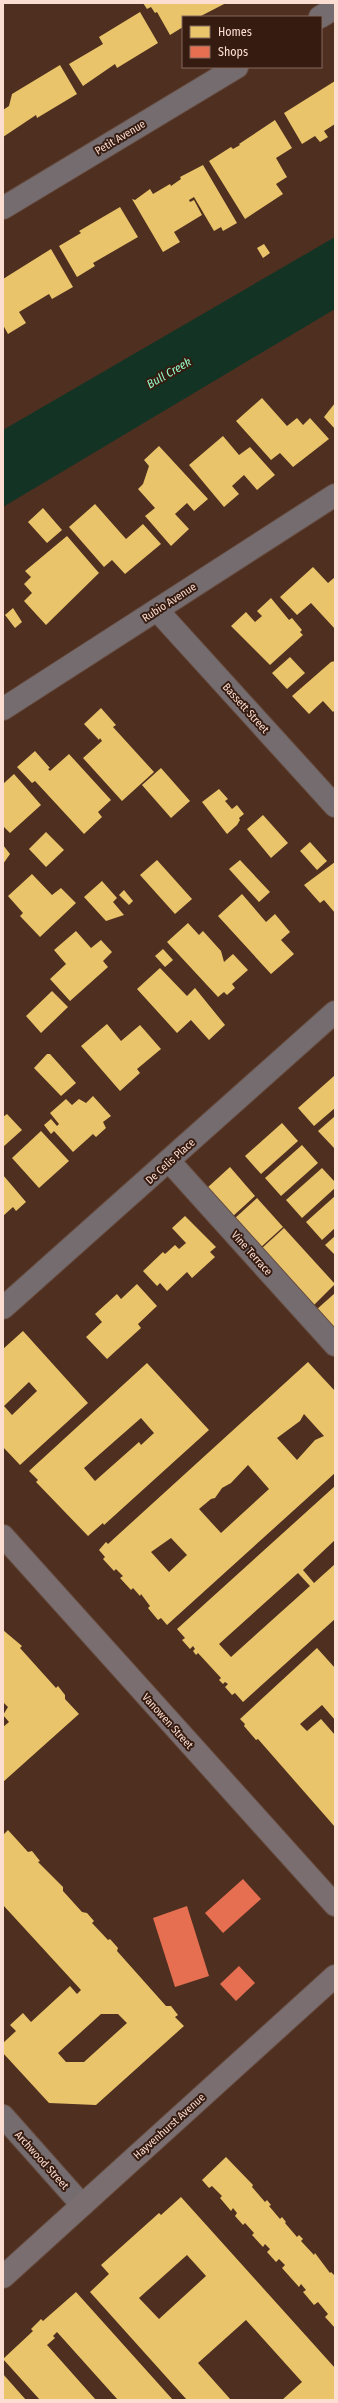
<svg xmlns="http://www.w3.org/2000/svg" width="338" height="2403" viewBox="0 0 338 2403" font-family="'Fira Sans Condensed',sans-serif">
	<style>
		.water { fill: #133424 }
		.homes { fill: #e9c46a; fill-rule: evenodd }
		.shops { fill: #e76f51 }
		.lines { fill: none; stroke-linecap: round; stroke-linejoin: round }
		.minor-casing { stroke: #674d40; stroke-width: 24 }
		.secondary-casing { stroke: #674d40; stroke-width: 24 }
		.minor { stroke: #756c70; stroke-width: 22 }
		.secondary { stroke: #7a6e70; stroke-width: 22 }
		.labels { text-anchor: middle; stroke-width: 4; stroke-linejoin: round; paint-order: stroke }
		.street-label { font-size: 11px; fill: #fcddd1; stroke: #361b10 }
		.water-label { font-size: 12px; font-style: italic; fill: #93f8c8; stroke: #361b10 }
	</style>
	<rect width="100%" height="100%" fill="#4f2f20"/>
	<!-- water -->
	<path class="water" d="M335,237V309L3,507V430Z"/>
	<!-- homes -->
	<g class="homes">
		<path d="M143,3H226L199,17H183V27L170,35L157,12L155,13L151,7L147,9Z"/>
		<path d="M140,12L158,43L117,68L115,64L83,86L69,64L103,44L99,37Z"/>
		<path d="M60,65L77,94L37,118L36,115L3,137V110L9,106L12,94Z"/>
		<path d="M335,81V124L324,131L328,137L320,142L315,136L302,144L284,113Z"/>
		<path d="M275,120L292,148L276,158L287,177L276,184L283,194L245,219L209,161L231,147L233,149L240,145L239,144Z"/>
		<path d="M203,165L237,223L223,231L221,227L214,231L194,197L189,200L190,202L194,200L202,215L174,232L180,242L163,252L132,199L135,200L150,189L153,194L170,184L171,186L181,179L180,177Z"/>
		<path d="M120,207L138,237L93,263L95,266L77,277L59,246L81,233L79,231Z"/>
		<path d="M264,244L270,253L263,258L257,248Z"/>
		<path d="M51,249L73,287L52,299L49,294L19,312L26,323L8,334L3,325V279Z"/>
		<path d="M262,398L287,426L297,418L303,425L310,418L329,439L293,467L280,453L271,460L236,421Z"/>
		<path d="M335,403V429L324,417Z"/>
		<path d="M223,436L239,455L250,447L275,475L257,490L244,475L232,486L239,494L224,507L189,465Z"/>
		<path d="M159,446L208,499L194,511L187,503L175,514L189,529L171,546L145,516L155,508L138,489L143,484L149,466L144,460Z"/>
		<path d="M95,504L126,539L143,524L161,544L125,574L112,560L104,567L69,527Z"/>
		<path d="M43,508L62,530L47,543L28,522Z"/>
		<path d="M67,536L99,573L46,625L24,601L32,593L24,584L31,577L25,571Z"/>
		<path d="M313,567L328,583L335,577V629L311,603L297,615L280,597Z"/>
		<path d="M271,598L289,620L292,618L302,630L300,632L303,635L270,665L231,626L246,612L255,622L262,616L257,611Z"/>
		<path d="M13,608L22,622L15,628L5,615Z"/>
		<path d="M290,657L305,673L287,689L272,673Z"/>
		<path d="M335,661V710L333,712L323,701L309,714L292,696L331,662Z"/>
		<path d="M101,708L116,725L113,727L154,772L122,801L83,758L102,741L100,738L99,740L84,724Z"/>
		<path d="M35,751L50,768L48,769L50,771L69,754L111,800L98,812L102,817L84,834L35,781L32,783L17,767Z"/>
		<path d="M161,768L190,801L171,818L142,785Z"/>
		<path d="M14,774L41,805L10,833L3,826V784Z"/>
		<path d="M219,789L228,799L225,801L232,809L237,805L244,814L239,818L240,820L237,825L227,834L202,802Z"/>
		<path d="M263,815L288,843L271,858L247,829Z"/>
		<path d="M46,832L64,850L46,867L29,849Z"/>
		<path d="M310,842L327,861L317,870L300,851Z"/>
		<path d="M3,845L10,854L3,864Z"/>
		<path d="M157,860L192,899L175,914L140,875Z"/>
		<path d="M240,860L270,892L259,902L229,869Z"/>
		<path d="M335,862V913L324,900L320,903L304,885Z"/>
		<path d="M32,874L52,895L61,888L76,903L40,937L20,916L23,913L8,896Z"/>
		<path d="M102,881L117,898L113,902L124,915L106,921L84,897Z"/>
		<path d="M124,890L133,901L129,905L119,895Z"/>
		<path d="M242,894L266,922L275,914L290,932L281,940L294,954L271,974L218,916Z"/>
		<path d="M188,923L199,935L203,931L221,951L224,962L233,954L248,970L232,984L235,988L227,995L224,992L218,997L167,942Z"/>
		<path d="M76,931L91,948L101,940L112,952L103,961L108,967L70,1001L50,979L66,964L54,950Z"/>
		<path d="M163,949L173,960L165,967L155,956Z"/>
		<path d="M160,968L187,996L195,988L225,1025L209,1040L191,1020L177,1033L137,989Z"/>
		<path d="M52,991L68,1007L41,1033L26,1016Z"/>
		<path d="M107,1024L121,1041L140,1025L161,1049L137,1069L140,1073L120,1091L81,1046Z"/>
		<path d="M47,1054H50L76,1083L61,1096L34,1068Z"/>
		<path d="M334,1076L335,1108L314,1126L298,1108Z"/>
		<path d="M93,1096L111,1116L103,1122L106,1128L96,1137L93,1134L73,1152L54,1131L51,1134L44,1125L51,1119L57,1126L59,1124L50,1113L66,1099L72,1105L79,1099L86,1103Z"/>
		<path d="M7,1114L22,1130L3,1147V1117Z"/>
		<path d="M335,1116V1147L334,1148L318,1131Z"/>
		<path d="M282,1123L298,1141L261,1174L245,1156Z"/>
		<path d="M41,1131L69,1161L39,1188L12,1158Z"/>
		<path d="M302,1145L318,1163L281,1196L265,1178Z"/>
		<path d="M230,1167L255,1196L232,1217L207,1188Z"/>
		<path d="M322,1168L335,1182V1188L302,1218L286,1200Z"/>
		<path d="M3,1175L26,1202L16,1211L13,1207L3,1216Z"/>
		<path d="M335,1196V1228L322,1240L306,1222Z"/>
		<path d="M257,1198L283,1227L260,1248L234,1219Z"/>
		<path d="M185,1216L216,1247L210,1252L215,1257L192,1278L187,1272L167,1291L160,1283L157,1286L143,1271L163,1252L165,1254L175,1245L179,1249L186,1243L172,1228Z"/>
		<path d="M284,1228L335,1284L313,1306L261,1249Z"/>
		<path d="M335,1236V1255L325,1245Z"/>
		<path d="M137,1284L157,1306L138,1324L141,1328L107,1359L86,1337L102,1322L95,1314L117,1294L121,1299Z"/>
		<path d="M335,1293V1330L316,1310Z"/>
		<path d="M23,1331L88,1403L20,1465L3,1447V1349ZM29,1382L37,1391L12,1415L4,1406Z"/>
		<path d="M308,1362L335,1391V1473L167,1625L161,1618L158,1620L148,1608L150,1606L141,1594L140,1596L133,1588L131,1590L120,1578L123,1576L116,1569L114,1571L103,1559L105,1557L99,1550L106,1542L108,1544ZM304,1414L324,1436L315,1440L297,1460L277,1438L300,1421ZM248,1465L269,1489L221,1533L199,1509L211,1499L215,1498L222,1488L231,1483ZM171,1538L187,1555L169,1572L151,1552Z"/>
		<path d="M147,1363L209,1430L104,1525L103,1523L88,1536L36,1482L38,1480L29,1471ZM141,1418L154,1433L141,1445L139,1442L95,1481L84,1468Z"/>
		<path d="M335,1486V1540L303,1570L314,1583L335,1564V1619L243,1702L235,1693L232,1695L225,1687L228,1684L225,1682L223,1684L219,1680L221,1678L198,1653L196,1655L193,1651L195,1649L193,1646L190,1649L182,1640L185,1638L177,1629ZM298,1573L310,1586L231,1657L219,1644Z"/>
		<path d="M3,1630L22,1646L20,1648L56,1688L58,1686L65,1695V1699L79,1714L3,1782V1727L9,1722L3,1715L8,1707L3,1702Z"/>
		<path d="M317,1648L335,1668V1720L322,1705L300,1724L307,1731L321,1719L335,1735V1827L258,1739L256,1740L244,1726L245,1724L240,1719Z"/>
		<path d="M8,1830L28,1852L32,1851L40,1861L38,1862L63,1887V1891L82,1912L87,1913L94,1921L92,1923L108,1940L110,1939L118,1948L117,1951L166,2006H171L178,2015L175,2017L184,2026L96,2105L49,2103L3,2053V2043L16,2031L10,2025L23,2013L31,2022L70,1986L77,1994L81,1990L3,1905V1835ZM101,2014H118L127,2023L84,2062H66L58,2053Z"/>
		<path d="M226,2157L253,2185L252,2187L265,2202L267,2200L271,2205L269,2206L280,2219L282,2217L286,2222L285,2223L297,2237L299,2235L303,2239L301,2241L314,2255L315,2253L330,2273L331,2272L335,2276V2328L325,2317L328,2314L318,2302L314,2305L303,2292L306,2290L301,2284L299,2287L282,2268L285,2265L279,2259L276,2262L267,2252L270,2249L265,2244L263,2247L252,2235L254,2233L245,2223L243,2225L235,2216L237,2213L233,2208L231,2211L220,2198L222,2196L212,2186L209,2188L202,2180Z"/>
		<path d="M181,2197L335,2368V2400H282L302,2382L246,2320L198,2363L231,2400H187L90,2292L109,2274L101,2265L159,2213L161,2215ZM187,2255L206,2276L159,2319L139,2298Z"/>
		<path d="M76,2292L173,2400H118L57,2332L53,2336L55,2338L47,2345L96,2400H40L3,2359L33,2331L31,2329L41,2319L43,2321Z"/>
		<path d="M3,2374L26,2400H3Z"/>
	</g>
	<!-- shops -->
	<g class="shops">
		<path d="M243,1879L261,1899L223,1933L205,1913Z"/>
		<path d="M187,1906L209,1976L175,1987L153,1918Z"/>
		<path d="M239,1966L255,1983L236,2001L220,1984Z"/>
	</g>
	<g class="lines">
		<defs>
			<g id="minor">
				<path d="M320,17L335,8"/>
				<path d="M3,208L237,67"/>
				<path d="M157,610L335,806"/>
				<path d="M3,709L335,495"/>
				<path d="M169,1161L335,1345"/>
				<path d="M3,1308L335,1012"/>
				<path d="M3,2116L82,2205"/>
			</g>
			<g id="secondary">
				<path d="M3,1536L335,1905"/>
				<path d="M3,2277L335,1976"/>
			</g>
		</defs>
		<!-- minor casing -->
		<use href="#minor" class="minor-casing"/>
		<!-- secondary casing -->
		<use href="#secondary" class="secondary-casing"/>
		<!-- minor -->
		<use href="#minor" class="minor"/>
		<!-- secondary -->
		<use href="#secondary" class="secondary"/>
	</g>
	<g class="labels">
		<!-- street labels -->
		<g class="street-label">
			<text transform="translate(120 137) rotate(-31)" y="4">Petit Avenue</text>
			<text transform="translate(169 602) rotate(-33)" y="4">Rubio Avenue</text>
			<text transform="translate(246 708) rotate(48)" y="4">Bassett Street</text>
			<text transform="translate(170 1161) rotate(-42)" y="4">De Celis Place</text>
			<text transform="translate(252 1253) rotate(48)" y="4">Vine Terrace</text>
			<text transform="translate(168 1721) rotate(48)" y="4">Vanowen Street</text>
			<text transform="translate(169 2126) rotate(-42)" y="4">Hayvenhurst Avenue</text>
			<text transform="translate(42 2160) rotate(48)" y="4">Archwood Street</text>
		</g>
		<!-- water labels -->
		<g class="water-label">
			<text transform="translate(169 373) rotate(-30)" y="4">Bull Creek</text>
		</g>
	</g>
	<!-- border -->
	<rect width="338" height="2403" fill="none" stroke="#fcddd1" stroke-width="8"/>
	<!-- legend -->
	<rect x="182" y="16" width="140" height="52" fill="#361b10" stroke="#85695d"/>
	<rect x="190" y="26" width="20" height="12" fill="#e9c46a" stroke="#85695d"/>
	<text x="218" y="36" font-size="12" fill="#fcddd1">Homes</text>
	<rect x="190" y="46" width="20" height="12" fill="#e76f51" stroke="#85695d"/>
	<text x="218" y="56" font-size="12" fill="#fcddd1">Shops</text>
</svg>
